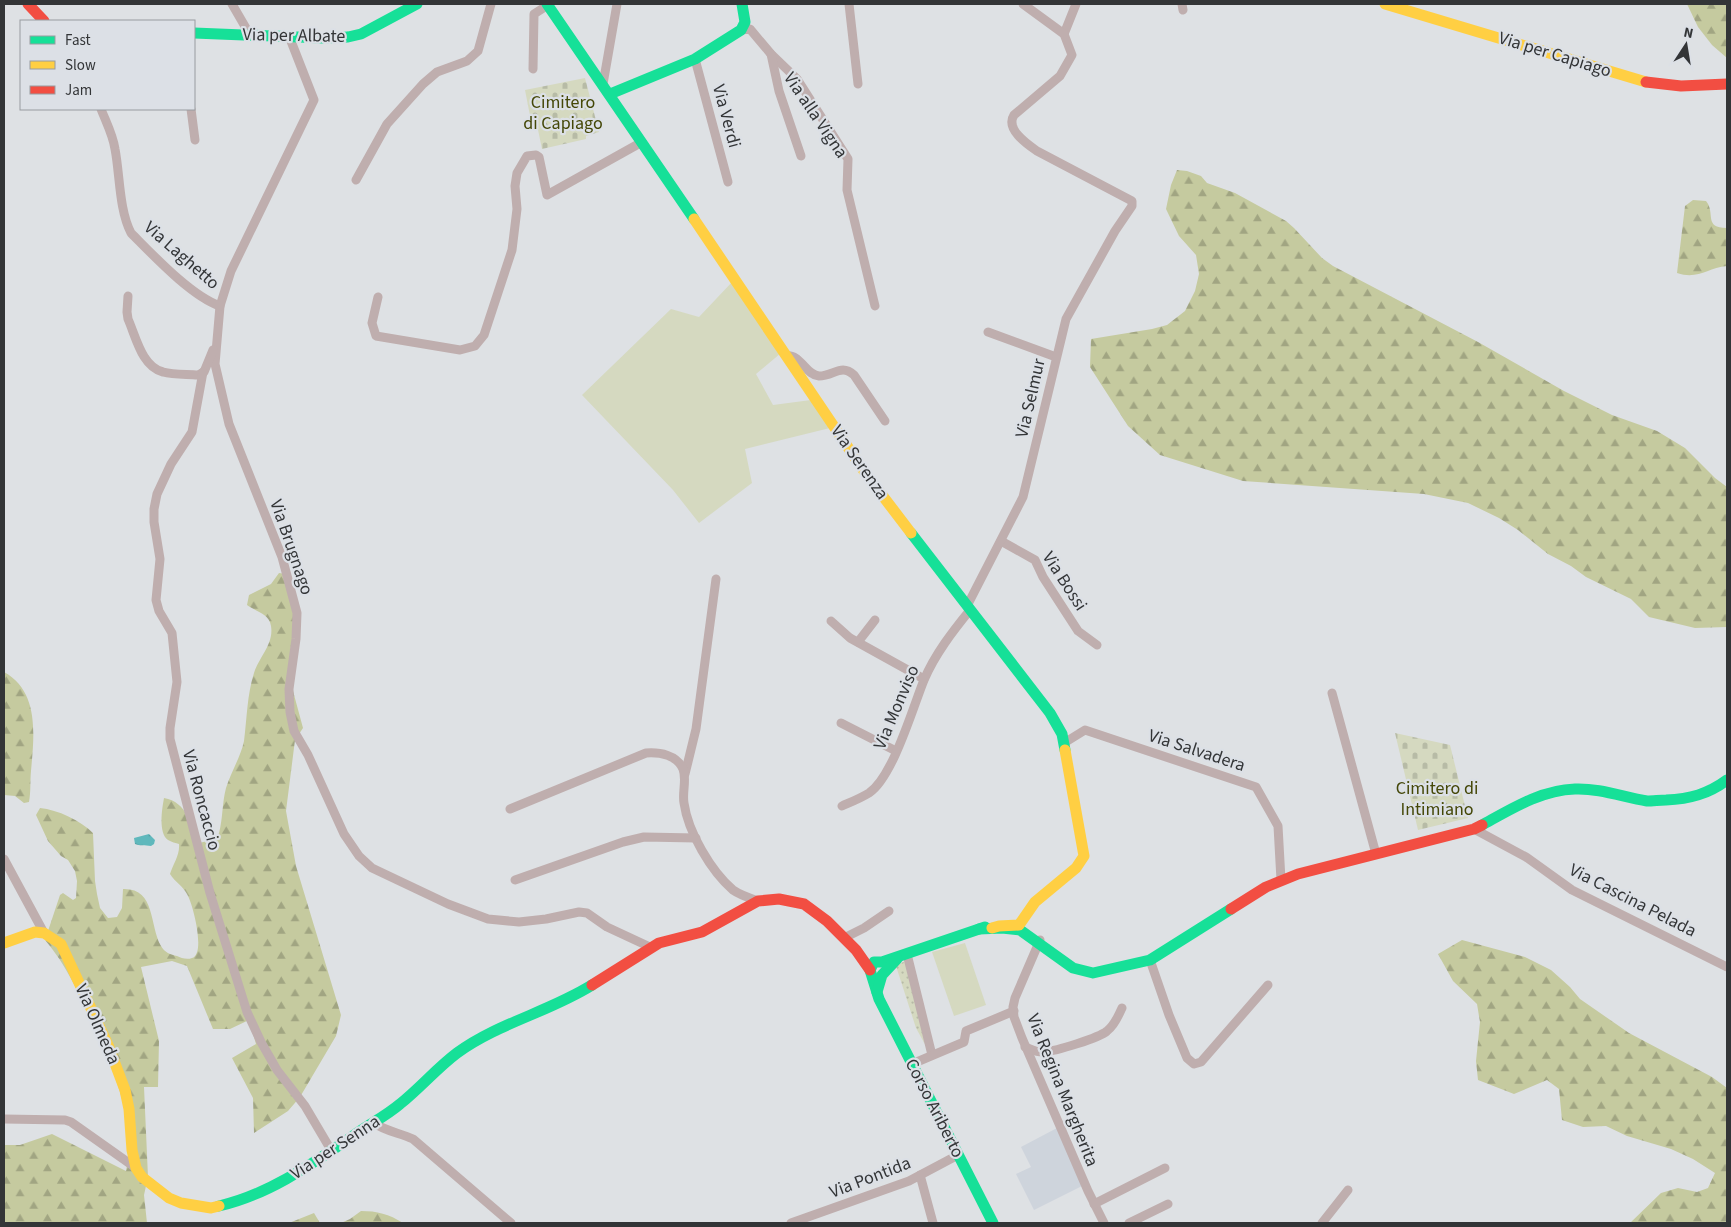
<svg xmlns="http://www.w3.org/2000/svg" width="1731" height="1227" viewBox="0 0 1731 1227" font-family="'Source Sans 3',sans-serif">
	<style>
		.built { fill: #ced4dc }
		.grass { fill: url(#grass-dots) }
		.forest { fill: url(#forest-firs) }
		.cemetery { fill: url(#cemetery-stones) }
		.pitch { fill: #d5d9c0 }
		.water { fill: url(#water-ripples) }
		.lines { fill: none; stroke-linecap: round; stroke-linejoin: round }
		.street { stroke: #bfaeae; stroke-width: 9 }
		.fast { stroke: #16e098; stroke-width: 11 }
		.slow { stroke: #ffcf43; stroke-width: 11 }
		.jam { stroke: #f24e42; stroke-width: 11 }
		.labels { text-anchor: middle; stroke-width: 4.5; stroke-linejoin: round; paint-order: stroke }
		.street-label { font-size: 18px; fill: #333537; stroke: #dce0e6 }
		.park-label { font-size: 18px; fill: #444707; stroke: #dce0e6 }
	</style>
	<defs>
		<pattern id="grass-dots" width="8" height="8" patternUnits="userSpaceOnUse" patternTransform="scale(1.25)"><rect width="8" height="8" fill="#d5d9c0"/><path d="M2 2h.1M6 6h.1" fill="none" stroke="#b7bba6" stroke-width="1.8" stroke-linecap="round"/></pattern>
		<pattern id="forest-firs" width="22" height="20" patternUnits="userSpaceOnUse" patternTransform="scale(1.25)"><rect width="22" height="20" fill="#c5ca9f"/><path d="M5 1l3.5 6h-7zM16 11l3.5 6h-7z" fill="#a1a582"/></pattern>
		<pattern id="cemetery-stones" width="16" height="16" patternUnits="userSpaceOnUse" patternTransform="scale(1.25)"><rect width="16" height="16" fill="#d5d9c0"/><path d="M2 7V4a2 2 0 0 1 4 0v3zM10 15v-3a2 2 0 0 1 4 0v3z" fill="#b7bba6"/></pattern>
		<pattern id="water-ripples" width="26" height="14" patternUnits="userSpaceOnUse" patternTransform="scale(1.25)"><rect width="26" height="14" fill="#5fb8bc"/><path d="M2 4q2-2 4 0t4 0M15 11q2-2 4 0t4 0" fill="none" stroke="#4f969a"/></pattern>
	</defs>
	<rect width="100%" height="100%" fill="#dee1e4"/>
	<!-- built -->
	<path class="built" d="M1057,1128L1086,1184L1034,1210L1016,1174L1031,1167L1021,1147Z"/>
	<!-- grass -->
	<path class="grass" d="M905,961L927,1048L916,1028L896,966Z"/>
	<!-- forest -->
	<g class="forest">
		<path d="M1687,4H1727V58L1712,45L1698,27Z"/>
		<path d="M1177,170L1187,171L1201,176L1207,183L1235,193L1286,221L1294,228L1322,258L1333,266L1478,342L1564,391L1612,415L1657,431L1685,448L1715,478L1727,487V627L1695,628L1649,617L1631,599L1586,577L1571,566L1548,554L1518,530L1499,518L1468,503L1424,494L1243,481L1160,455L1128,426L1090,367L1091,339L1152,329L1167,325L1185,311L1195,291L1199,274L1196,255L1179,236L1166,209L1171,185Z"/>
		<path d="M1693,200L1706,201C1716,213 1703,228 1727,228V266C1707,268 1698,280 1677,273L1685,206Z"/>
		<path d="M279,573L286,574L294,586L293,691L303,728L295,740L286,811L296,866L341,1015L336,1036L300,1097L288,1111L254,1133L253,1098L232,1058L256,1044L249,1020L230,1029H213L187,966L172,961L141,967L159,1041L158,1087H144L148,1177L144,1195L147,1223H4V1145H20L52,1134L126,1171C137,1120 112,1066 91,1020C77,990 67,966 45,940L60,895L63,893L73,900L76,898L77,881L75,871L68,860L61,856L48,841L36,815L40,808C58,810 80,820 93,833L95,881L97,894L100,908L108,918L117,917L122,908L123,889C156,888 149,925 161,946C164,952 171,955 177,956C181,958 187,960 192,958C206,954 193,904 187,894C183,886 175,882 170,874C173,864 180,855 179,844C176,843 171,842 168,840C158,833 162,809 164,798C187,802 191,825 199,843L216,839L219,833C223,818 222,803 226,788C231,772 241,756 244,741C247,718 247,695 254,673C259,657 274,644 271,626C269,613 256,612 247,605L249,595L271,584Z"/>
		<path d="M4,672C40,692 34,736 31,771C30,781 31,792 29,802L24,803L15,796L4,795Z"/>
		<path d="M1462,940L1525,957L1551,970L1570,987L1580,999L1629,1033L1712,1077L1727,1088V1223H1630L1661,1193L1678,1188L1697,1192L1708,1188L1715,1173L1693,1159L1671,1149L1627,1136L1606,1126L1583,1127L1562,1120L1559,1089L1547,1080L1514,1094L1478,1080L1476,1061L1480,1022L1477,1004L1453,981L1438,954Z"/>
		<path d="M361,1211C377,1211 389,1214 403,1223H341L350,1219Z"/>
		<path d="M314,1213L320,1223H289Z"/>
	</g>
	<!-- cemetery -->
	<g class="cemetery">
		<path d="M585,78L599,132L586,136V139L542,149L537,125L532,126L525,90Z"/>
		<path d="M1395,733L1450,745L1468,818L1418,830Z"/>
	</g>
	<!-- pitch -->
	<g class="pitch">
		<path d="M733,281L781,353L756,374L773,405L811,400L830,428L745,449L752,483L699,523L673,490L582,395L671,309L699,317Z"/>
		<path d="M965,943L986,1005L954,1016L932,952Z"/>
	</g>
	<!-- water -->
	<path class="water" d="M149,834L155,840L154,844L151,846C145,845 139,846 135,844L134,838Z"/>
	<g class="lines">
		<!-- street -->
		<g class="street">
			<path d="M232,4L250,35"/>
			<path d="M849,4L858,84"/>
			<path d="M1182,4L1183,10"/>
			<path d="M741,30L750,29L771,54L797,79L848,159L847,190L875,306"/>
			<path d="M1064,34L1076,4"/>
			<path d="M289,36L314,100L231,271L220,306L215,364L229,424L282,557L297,613L296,639L289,689L290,712L294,731L308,755L344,834L359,856L372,868L448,904L488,919L519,922L546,919L579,912L587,913L607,927L650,947"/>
			<path d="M771,54L779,91L801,156"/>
			<path d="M695,59L728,182"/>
			<path d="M533,69L534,14L548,5"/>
			<path d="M603,84L617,4"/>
			<path d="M101,109C106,122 113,135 115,149C120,175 119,210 131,233C153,255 191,296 220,306"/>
			<path d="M191,109L195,140"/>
			<path d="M356,180L387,124L423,84L437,72L467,61L478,51L491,4"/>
			<path d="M128,296L127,312L128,319C136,337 142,367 163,372C174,375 187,374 198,375L204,372L213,350"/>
			<path d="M378,297L372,323L376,336L460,350L475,346L484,335L512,250L517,209L515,186L517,173L527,156L536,155L539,157L547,195L642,142"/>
			<path d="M988,332L1056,357"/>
			<path d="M786,355C790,356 794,356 797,359C805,365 809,375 819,376C834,376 841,363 854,375L885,421"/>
			<path d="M203,372L192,432L171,464L157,494L154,509V522L160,559L156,600L159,611L172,633L177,682L170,728V739L210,893L247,1012L261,1042L277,1070L305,1106L331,1150"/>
			<path d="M1001,541L1035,560L1043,577L1078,631L1097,645"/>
			<path d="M967,606L1023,497L1066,319L1115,231L1132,206V201L1037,151C1027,144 1005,129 1014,115L1060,76L1072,55L1064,34L1023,4"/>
			<path d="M831,621L850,638L924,679"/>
			<path d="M858,642L875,620"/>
			<path d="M1332,693L1376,854"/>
			<path d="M841,723L896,751"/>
			<path d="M1064,743L1085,730L1256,787L1278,826L1281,880"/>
			<path d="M685,774L696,729L716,579"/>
			<path d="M842,806C851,802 861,798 869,793C893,777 913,707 924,680C935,654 953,631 970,610"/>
			<path d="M510,809L646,753C660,752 677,755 683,769C687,779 682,792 684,803C688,832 711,871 733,890C740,895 749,898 758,901"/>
			<path d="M1474,829L1526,857L1572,890L1727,967"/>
			<path d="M4,859L44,933"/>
			<path d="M515,880L623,842L644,837L696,838"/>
			<path d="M844,938L864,928L889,911"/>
			<path d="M1040,940L1015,998L1013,1007L1014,1017L1022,1038L1088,1191L1104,1223"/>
			<path d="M907,954L932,1055"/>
			<path d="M1150,960L1169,1015L1187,1058L1194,1064L1201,1062L1268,985"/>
			<path d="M1025,1047C1031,1049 1037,1053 1044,1052C1056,1051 1099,1038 1107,1031C1115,1025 1118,1016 1122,1008"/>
			<path d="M912,1064L964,1042L966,1031L1014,1011"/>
			<path d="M4,1119L65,1120L71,1122L136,1168"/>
			<path d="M374,1123C385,1131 400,1133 413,1139L511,1223"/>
			<path d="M920,1175L933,1223"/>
			<path d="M1094,1204L1165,1168"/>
			<path d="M791,1223L909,1181L958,1155"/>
			<path d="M1129,1223L1168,1204"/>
			<path d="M1322,1223L1348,1190"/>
		</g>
		<!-- fast -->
		<g class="fast">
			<path d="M547,4L694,219"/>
			<path d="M194,33L323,38L348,37L361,34L417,4"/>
			<path d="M610,94L695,59L741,30L745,22L742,4"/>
			<path d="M911,533L1050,713L1062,734L1065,750"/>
			<path d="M1482,825C1511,809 1541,790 1575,789C1599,788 1623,797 1647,801C1653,801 1660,800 1666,800C1690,799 1708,794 1727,780"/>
			<path d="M985,927L882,962H874L870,970L879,999L993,1223"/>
			<path d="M979,929L1002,928L1020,930L1073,968L1093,973L1150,960L1231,909"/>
			<path d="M877,992L882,975L897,959"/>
			<path d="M219,1206C268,1195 312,1164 353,1136C368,1125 386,1116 400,1104C420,1088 437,1068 457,1053C498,1023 549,1012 592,985"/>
		</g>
		<!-- slow -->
		<g class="slow">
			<path d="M1385,4L1646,82"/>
			<path d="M694,219L866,474L911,533"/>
			<path d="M992,928L999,926L1019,925L1035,902L1076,868L1084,856L1065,750"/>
			<path d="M4,943L35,932L44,933L61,944L108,1045L125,1090L129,1109L132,1150L136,1168L142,1177L169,1198L181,1203L211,1208L219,1206"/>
		</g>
		<!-- jam -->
		<g class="jam">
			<path d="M28,4L44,21"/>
			<path d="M1646,82L1681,86L1727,84"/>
			<path d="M1231,909L1266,887L1298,874L1474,829L1482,825"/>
			<path d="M592,985L659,943L702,932L758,901L779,899L804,904L827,921L856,950L870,970"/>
		</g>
	</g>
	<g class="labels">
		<!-- street labels -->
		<g class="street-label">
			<text transform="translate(294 35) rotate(1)" y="6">Via per Albate</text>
			<text transform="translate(1555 54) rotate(17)" y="6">Via per Capiago</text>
			<text transform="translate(816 115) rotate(56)" y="6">Via alla Vigna</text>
			<text transform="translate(727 116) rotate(75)" y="6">Via Verdi</text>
			<text transform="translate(182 255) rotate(41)" y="6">Via Laghetto</text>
			<text transform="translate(1030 398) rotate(-77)" y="6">Via Selmur</text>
			<text transform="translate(860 462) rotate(55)" y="6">Via Serenza</text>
			<text transform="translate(292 547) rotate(71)" y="6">Via Brugnago</text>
			<text transform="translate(1065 581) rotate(57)" y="6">Via Bossi</text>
			<text transform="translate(896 707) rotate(-67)" y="6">Via Monviso</text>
			<text transform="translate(1197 750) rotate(18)" y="6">Via Salvadera</text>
			<text transform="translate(202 800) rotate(75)" y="6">Via Roncaccio</text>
			<text transform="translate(1633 900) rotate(27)" y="6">Via Cascina Pelada</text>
			<text transform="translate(98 1024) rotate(66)" y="6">Via Olmeda</text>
			<text transform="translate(1063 1090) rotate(68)" y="6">Via Regina Margherita</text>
			<text transform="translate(935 1108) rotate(63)" y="6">Corso Ariberto</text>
			<text transform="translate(335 1147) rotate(-33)" y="6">Via per Senna</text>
			<text transform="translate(870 1177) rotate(-21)" y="6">Via Pontida</text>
		</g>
		<!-- park labels -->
		<g class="park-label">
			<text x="563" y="108">Cimitero<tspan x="563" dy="21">di Capiago</tspan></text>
			<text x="1437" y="794">Cimitero di<tspan x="1437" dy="21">Intimiano</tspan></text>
		</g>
	</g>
	<!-- border -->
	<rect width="1731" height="1227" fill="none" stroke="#333537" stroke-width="10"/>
	<!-- legend -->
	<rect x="20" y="20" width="175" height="90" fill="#dce0e6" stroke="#989ca0"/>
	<rect x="30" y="36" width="25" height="8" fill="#16e098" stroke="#989ca0"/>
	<text x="65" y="45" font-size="15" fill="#333537">Fast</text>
	<rect x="30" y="61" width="25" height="8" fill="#ffcf43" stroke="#989ca0"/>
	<text x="65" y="70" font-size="15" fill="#333537">Slow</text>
	<rect x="30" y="86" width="25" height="8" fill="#f24e42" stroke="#989ca0"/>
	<text x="65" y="95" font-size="15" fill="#333537">Jam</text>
	<!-- north arrow -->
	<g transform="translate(1686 45) rotate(12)" stroke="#dce0e6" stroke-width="4" paint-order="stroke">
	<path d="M0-4L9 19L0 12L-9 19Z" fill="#333537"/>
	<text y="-8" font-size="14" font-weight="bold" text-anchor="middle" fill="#333537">N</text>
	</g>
</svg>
